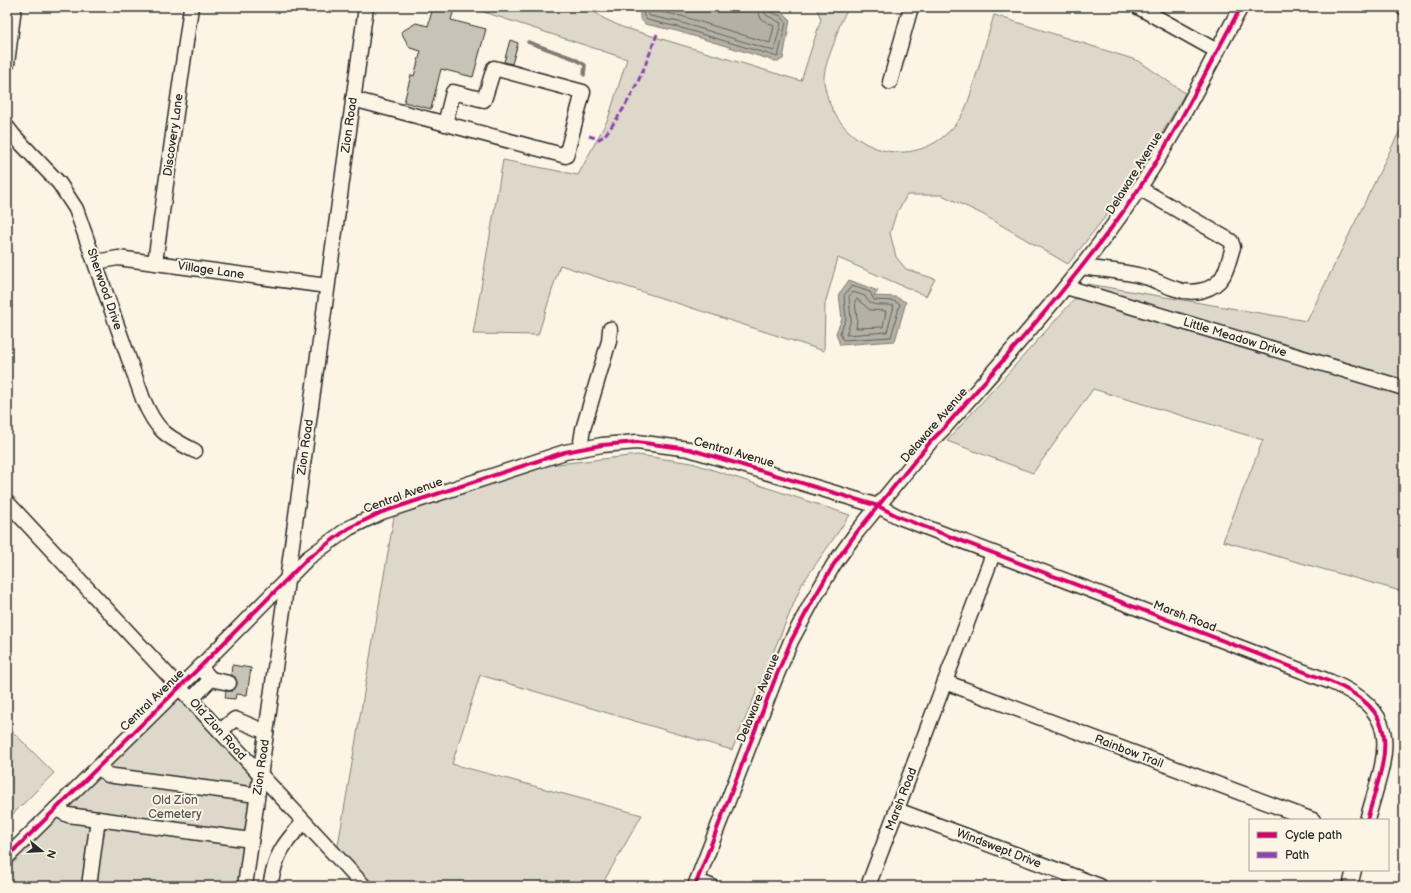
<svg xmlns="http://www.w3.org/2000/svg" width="1411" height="893" viewBox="0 0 1411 893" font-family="'Balsamiq Sans',sans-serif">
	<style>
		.green { fill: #ded8ca; stroke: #84827a }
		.water { fill: #b4b0a5; stroke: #7d7b74 }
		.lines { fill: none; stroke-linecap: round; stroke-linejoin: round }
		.shore { stroke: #62605c; stroke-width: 1 }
		.stream { stroke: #7d7b74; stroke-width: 3.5 }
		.building { fill: #c8c3b7; stroke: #2b2b2b }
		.minor-casing { stroke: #2b2b2b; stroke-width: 17 }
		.minor { stroke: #fcf5e5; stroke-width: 14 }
		.quiet { stroke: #8e44ad; stroke-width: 3; stroke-dasharray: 6 3; stroke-linecap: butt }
		.cycleway-casing { stroke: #fcf5e5; stroke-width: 6 }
		.cycleway { stroke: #d6006c; stroke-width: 4 }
		.labels { text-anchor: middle; stroke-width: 4; stroke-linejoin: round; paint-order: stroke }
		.street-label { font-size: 12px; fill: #2b2b2b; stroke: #fcf5e5 }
		.park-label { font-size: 12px; fill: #585653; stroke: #fcf5e5 }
	</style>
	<rect width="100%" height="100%" fill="#fcf5e5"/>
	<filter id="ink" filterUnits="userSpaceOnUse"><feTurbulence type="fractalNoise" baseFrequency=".025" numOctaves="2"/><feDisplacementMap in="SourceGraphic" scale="8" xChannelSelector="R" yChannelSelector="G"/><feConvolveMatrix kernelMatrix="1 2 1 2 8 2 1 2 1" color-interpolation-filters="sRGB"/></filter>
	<g filter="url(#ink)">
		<!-- green -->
		<g class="green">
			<path d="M485,7H588L603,18L622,27L801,81L821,19L816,7H850C841,18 838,30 834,43C830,54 823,70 824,81C832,149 915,180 958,121C968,108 971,91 976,76C982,56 988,35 994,15L1139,61L1185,93L1141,170L1114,212H1109L1068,264L982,214L942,195H907L896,214L890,233L896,257L906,269L935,279L926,296L838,258L825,304L824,351L560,265L538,335L473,334L503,160L578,175L608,119L627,59L484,12Z"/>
			<path d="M1402,126L1404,127V592L1223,541L1263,440L1093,389L1033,473L947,441L1088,284L1307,321Z"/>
			<path d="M638,455L692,463L850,515L802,584L732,750L480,675L452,764L642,815L601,886H352L354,877L336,857L396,505L504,470Z"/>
			<path d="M179,699L260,774L245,886H7V857L91,774Z"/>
			<path d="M7,726L54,773L7,820Z"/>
		</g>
		<!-- water -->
		<g class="water">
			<path d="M640,7H766L782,12L790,20L783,59L779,61H775L677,31L645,24L640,18Z"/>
			<path d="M849,280L878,291L874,296L896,297L906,302L895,341L840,345L836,333L842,319L839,294Z"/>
		</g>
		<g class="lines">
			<!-- shore -->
			<g class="shore">
				<path d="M643,7L644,16L647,20L678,27L778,57L786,22L781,16L770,12L768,7"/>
				<path d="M648,7V14L650,16L679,22L774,51L781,23L766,15L763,7"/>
				<path d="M654,7L656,11L681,16L770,43L774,26L761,19L757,7"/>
				<path d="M852,286L870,292L874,300L894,301L900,304L891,337L843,340L840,333L846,319L844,296Z"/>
				<path d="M853,292L865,296C871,309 882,303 894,306L887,332L846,335L851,320L849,297Z"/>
				<path d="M857,299L870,310L886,311L883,327L856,328L857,319L855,301Z"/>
			</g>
			<!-- stream -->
			<path class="stream" d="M528,42L575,59L585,65L584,75"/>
		</g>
		<!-- building -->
		<g class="building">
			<path d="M433,7L454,9L451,20L486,29L473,77L441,69L431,109L404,102L411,75L414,76L421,51L410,48L401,32L416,23L428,26Z"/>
			<path d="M510,40L518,43L512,64L504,62Z"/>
			<path d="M232,665L251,668L247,695L236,694L235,699L225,698L226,691H232L237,684L235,677L231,675Z"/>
		</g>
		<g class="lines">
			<defs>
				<g id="minor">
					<path d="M1138,7L1217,51"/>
					<path d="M1403,7L1404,9"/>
					<path d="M7,64L14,7"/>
					<path d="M890,82L911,7"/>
					<path d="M353,99L566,156L583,92L494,68L484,100L453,92L445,124"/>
					<path d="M7,127L14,136L59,183L76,209L143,399C156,430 165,436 195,451"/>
					<path d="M96,262L118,258L327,286"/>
					<path d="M155,262L191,7"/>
					<path d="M1081,267C1102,270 1124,271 1145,277C1156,280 1165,286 1176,289C1192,295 1214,291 1223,276C1228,267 1230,256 1233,247L1231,241L1139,188"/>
					<path d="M1066,287L1404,388"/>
					<path d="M580,448L583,429L609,341L610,329"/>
					<path d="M7,502L364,886"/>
					<path d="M211,679L229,683"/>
					<path d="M945,682L1313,820"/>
					<path d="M191,700L211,679L200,667"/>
					<path d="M220,731L235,719L266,732"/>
					<path d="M99,767L108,775L114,776L257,795"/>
					<path d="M56,809L68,815L98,819L251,840"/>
					<path d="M897,810L1100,886"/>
					<path d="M7,857L200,667L308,558L349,528L382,512L565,452L602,445L637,442L689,449L878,506L899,517L1331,682C1407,714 1385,756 1367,820"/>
					<path d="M697,881L711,886"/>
					<path d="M89,886L98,819"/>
					<path d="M245,886L366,7"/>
					<path d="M270,886C276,854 282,845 304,822"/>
					<path d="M695,886L775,679L791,641L813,600L834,564L857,532L931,441L945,427C1010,352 1078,278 1134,196C1175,136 1206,70 1241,7"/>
					<path d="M868,886L993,554"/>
					<path d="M1350,886L1354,870"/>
				</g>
			</defs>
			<!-- minor casing -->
			<use href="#minor" class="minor-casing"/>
			<!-- minor -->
			<use href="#minor" class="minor"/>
			<!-- quiet -->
			<path class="quiet" d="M589,136L599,139L604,136C630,104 643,73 657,34"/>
			<defs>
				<g id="cycleway">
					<path d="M7,857L200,667L308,558L349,528L382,512L565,452L602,445L637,442L689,449L878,506L899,517L1331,682C1407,714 1385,756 1367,820"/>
					<path d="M695,886L775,679L791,641L813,600L834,564L857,532L931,441L945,427C1010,352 1078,278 1134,196C1175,136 1206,70 1241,7"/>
				</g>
			</defs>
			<!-- cycleway casing -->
			<use href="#cycleway" class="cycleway-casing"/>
			<!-- cycleway -->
			<use href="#cycleway" class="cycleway"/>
		</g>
	</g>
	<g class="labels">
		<!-- street labels -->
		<g class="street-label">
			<text transform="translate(349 125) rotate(-82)" y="4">Zion Road</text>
			<text transform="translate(173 135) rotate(-82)" y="4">Discovery Lane</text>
			<text transform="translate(1134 173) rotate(-58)" y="4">Delaware Avenue</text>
			<text transform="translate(211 270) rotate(8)" y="4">Village Lane</text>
			<text transform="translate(105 289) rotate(71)" y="4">Sherwood Drive</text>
			<text transform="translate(1235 337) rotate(17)" y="4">Little Meadow Drive</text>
			<text transform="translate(934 425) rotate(-49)" y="4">Delaware Avenue</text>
			<text transform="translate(305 447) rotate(-82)" y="4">Zion Road</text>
			<text transform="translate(734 452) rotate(16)" y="4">Central Avenue</text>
			<text transform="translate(403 495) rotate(-20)" y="4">Central Avenue</text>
			<text transform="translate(1185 616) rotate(21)" y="4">Marsh Road</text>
			<text transform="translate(758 698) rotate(-68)" y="4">Delaware Avenue</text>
			<text transform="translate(152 700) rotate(-44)" y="4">Central Avenue</text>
			<text transform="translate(218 729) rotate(48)" y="4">Old Zion Road</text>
			<text transform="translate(1129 751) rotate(21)" y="4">Rainbow Trail</text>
			<text transform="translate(261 767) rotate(-82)" y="4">Zion Road</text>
			<text transform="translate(901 799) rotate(-69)" y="4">Marsh Road</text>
			<text transform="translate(999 848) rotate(21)" y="4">Windswept Drive</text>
		</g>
		<!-- park labels -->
		<g class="park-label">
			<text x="175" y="804">Old Zion<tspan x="175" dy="14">Cemetery</tspan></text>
		</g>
	</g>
	<!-- margin -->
	<rect width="1411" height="893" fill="none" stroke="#fcf5e5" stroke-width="24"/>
	<rect x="12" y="12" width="1387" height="869" fill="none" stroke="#2b2b2b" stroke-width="1.5" filter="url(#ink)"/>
	<!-- legend -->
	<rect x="1249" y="819" width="140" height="52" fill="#fcf5e5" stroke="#a8a49b"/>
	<rect x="1257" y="832" width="20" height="6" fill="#d6006c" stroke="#a8a49b"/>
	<text x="1285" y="839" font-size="12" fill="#2b2b2b">Cycle path</text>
	<rect x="1257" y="852" width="20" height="6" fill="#8e44ad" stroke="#a8a49b"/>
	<text x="1285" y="859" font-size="12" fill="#2b2b2b">Path</text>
	<!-- north arrow -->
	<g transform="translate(42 851) rotate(108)" stroke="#fcf5e5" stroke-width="3" paint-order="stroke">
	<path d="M0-3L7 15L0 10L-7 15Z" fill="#2b2b2b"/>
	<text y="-6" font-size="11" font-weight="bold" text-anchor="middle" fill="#2b2b2b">N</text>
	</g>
</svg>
